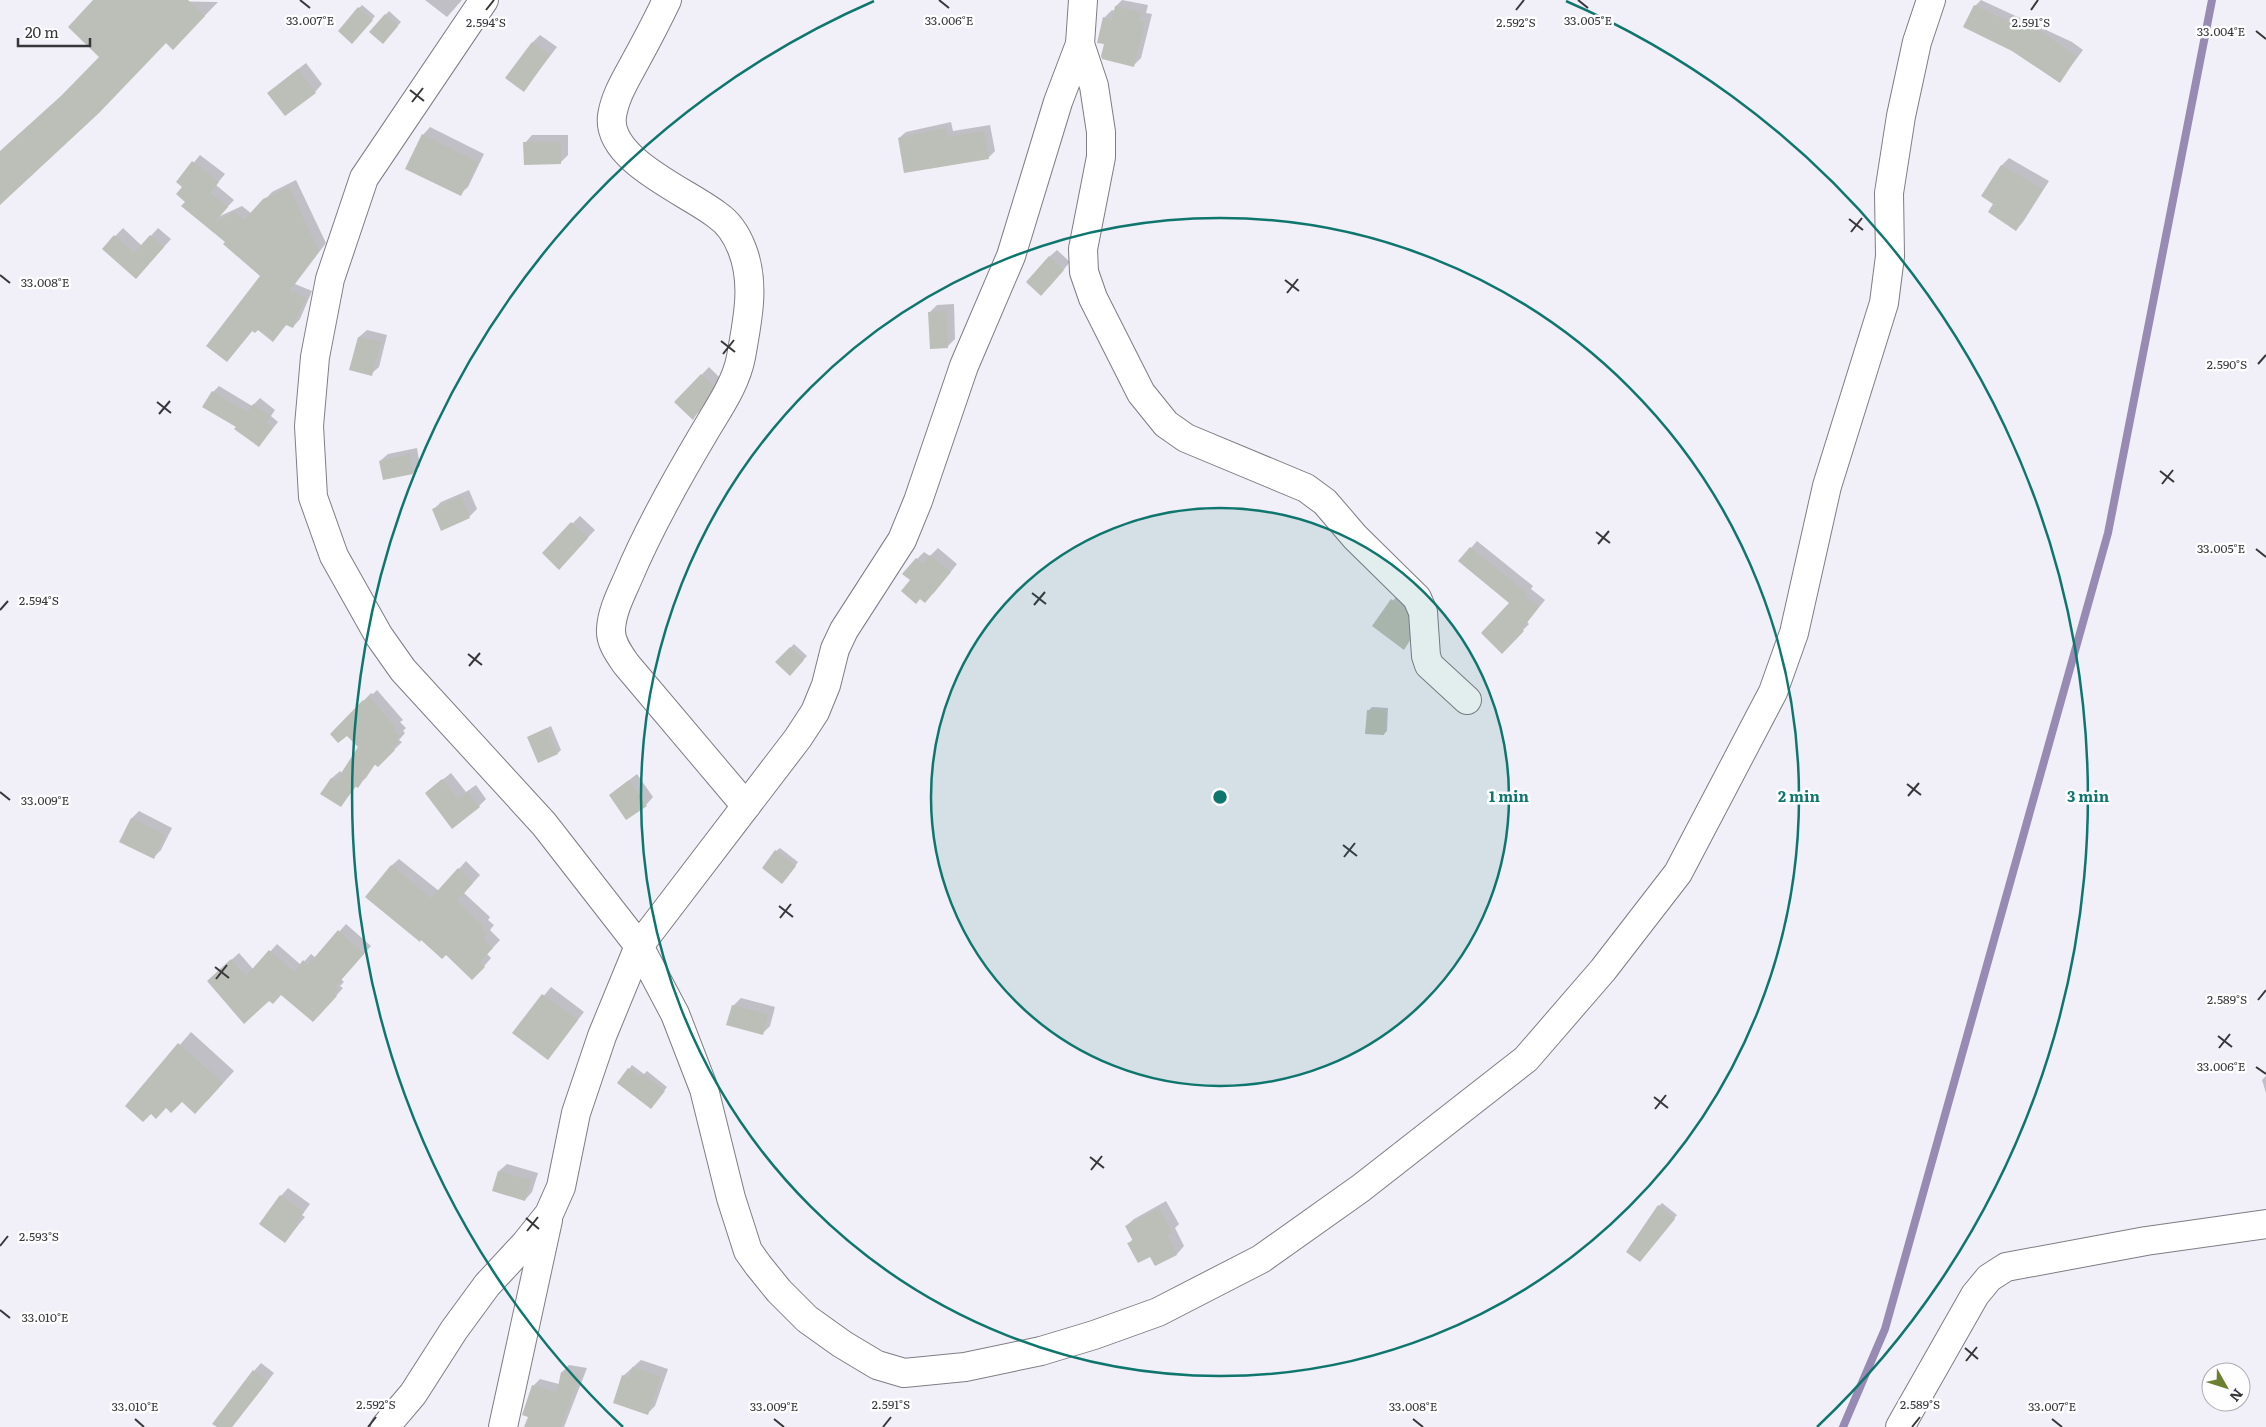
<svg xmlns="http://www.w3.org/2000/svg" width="2266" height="1427" viewBox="0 0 2266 1427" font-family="Literata,serif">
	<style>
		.shadow { fill: #0003 }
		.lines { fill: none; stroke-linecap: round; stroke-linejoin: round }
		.stream { stroke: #978ab3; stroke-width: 8 }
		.building { fill: #bcbfb7 }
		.minor-casing { stroke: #7f7d84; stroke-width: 30 }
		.minor { stroke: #fff; stroke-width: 28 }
		.ticks { fill: none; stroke: #373639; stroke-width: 2 }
		.ring { fill: none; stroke: #0f766e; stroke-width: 2.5 }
		.ticks-label { font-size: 12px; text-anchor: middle; fill: #373639; stroke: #fefdff; stroke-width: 5; stroke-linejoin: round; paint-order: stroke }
		.centre { fill: #0f766e; stroke: #fefdff; stroke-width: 2.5 }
		.ring-label { font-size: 15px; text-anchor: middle; font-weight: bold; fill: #0f766e; stroke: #fefdff; stroke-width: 5; stroke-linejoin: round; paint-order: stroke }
	</style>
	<rect width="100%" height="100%" fill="#f1eff7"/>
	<!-- shadow -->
	<g class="shadow">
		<path d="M95,0L218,2L187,34L166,42L0,204V152L72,86L100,57Z"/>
		<path d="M425,0H462L447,17Z"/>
		<path d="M1122,0L1148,5L1146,13L1152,14L1141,58L1133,66L1105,43L1104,18L1112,10L1115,11L1116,6Z"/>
		<path d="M1981,0L2072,42L2083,50L2059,82L2013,50L1975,6Z"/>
		<path d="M362,5L375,16L356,39L359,8Z"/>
		<path d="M389,11L401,22L386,39L371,31Z"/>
		<path d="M540,35L557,47L524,90L533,42Z"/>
		<path d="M306,63L322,84L315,92L268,93Z"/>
		<path d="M951,122L953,131L990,125L995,151L988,158L899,138L906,132Z"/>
		<path d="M430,127L484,154L468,187L460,194L423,135Z"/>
		<path d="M532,135H568V155L560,163L525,143Z"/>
		<path d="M200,155L225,174L216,185L234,200L218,217L242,206L252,214L272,192L296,180L326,243L295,284L312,291L300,319L293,327L287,324L273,340L258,328L253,330L227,361L261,276L187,202L183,187L178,182Z"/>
		<path d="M2009,158L2049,181L2023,222L2016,230L1994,204L1983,196L2002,165Z"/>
		<path d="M123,228L142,246L158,228L171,239L143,270L103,249Z"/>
		<path d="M1057,250L1070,262L1049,287V257Z"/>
		<path d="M954,304L955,339L948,346L929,313L937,305Z"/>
		<path d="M367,330L387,335L379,367L371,374L351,369L359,337Z"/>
		<path d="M709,367L720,378L700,411L693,418L676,402Z"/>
		<path d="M219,386L252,406L260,398L275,410L271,416L278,422L259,445L238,427L213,392Z"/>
		<path d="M417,448L420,466L413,473L380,461L388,454Z"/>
		<path d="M469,490L477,509L470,516L441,529L433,510L441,502Z"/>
		<path d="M580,516L595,530L559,568L543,553Z"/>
		<path d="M1477,541L1533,586L1531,589L1545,600L1527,622L1529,624L1502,652L1511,603L1460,561Z"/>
		<path d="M938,548L957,564L933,594L912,580L917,559L924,552L930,556Z"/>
		<path d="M1400,592L1412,601L1416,633L1404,648L1373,625Z"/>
		<path d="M794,644L807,656L790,674L777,662Z"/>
		<path d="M377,690L403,720L400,722L406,728L403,731L405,733L399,740L402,742L378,766L376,763L366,778L357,785L341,806L322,793L332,778L340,771L342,773L359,747L347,735L332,734L371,693L373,694Z"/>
		<path d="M1372,707L1388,708L1387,731L1384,734L1368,711Z"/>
		<path d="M551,726L561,750L558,753L528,737Z"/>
		<path d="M451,773L466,792L476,785L486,799L479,806L426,793Z"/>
		<path d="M637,774L653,797L646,805L610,795Z"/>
		<path d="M139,811L172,828L161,850L154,857L121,842L132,818Z"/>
		<path d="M780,848L798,862L786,879L776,851Z"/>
		<path d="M399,859L439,891L466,861L480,875L464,893L490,917L488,920L494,925L490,930L500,940L487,954L491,958L480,971L391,866Z"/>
		<path d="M346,924L371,946L341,979L344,982L340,986L343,988L320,1014L281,994L216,974L239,953L254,970L277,944L301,965L311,954L316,958Z"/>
		<path d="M551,987L584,1012L548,1058L514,1033Z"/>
		<path d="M741,998L775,1007L770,1026L762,1034L733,1006Z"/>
		<path d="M191,1032L234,1071L207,1101L182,1100L151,1112L127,1106Z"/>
		<path d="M632,1065L644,1074L647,1071L667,1087L654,1104L619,1083Z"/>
		<path d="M2266,1076V1093L2262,1080Z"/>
		<path d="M507,1164L538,1173L532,1192L525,1200L499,1171Z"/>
		<path d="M288,1188L310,1204L302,1215L305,1217L285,1241L281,1196Z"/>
		<path d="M1166,1201L1179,1224L1175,1228L1184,1246L1177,1254L1155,1265L1151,1255L1129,1243L1133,1239L1126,1226L1134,1219Z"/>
		<path d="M1662,1203L1677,1215L1643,1257L1659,1206Z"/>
		<path d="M641,1360L668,1369L655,1406L648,1413L623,1376Z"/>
		<path d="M261,1363L274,1373L232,1427H219L254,1371Z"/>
		<path d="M569,1365L587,1368L564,1427H535L529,1416L533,1386L540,1379L559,1384L562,1372Z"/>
	</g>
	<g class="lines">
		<!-- stream -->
		<path class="stream" d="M1843,1427L1885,1329L2108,533L2212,0"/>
	</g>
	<!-- building -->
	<g class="building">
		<path d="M93,0H188L205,16L173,50L166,43L99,113L0,205V151L61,96L99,57L68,27Z"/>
		<path d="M1974,5L2003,19L2040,31L2077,57L2060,83L2012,51L1963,27Z"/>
		<path d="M1115,6L1141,12L1139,20L1145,22L1134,67L1102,59L1101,56L1104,44L1097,43L1103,17L1112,20Z"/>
		<path d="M358,7L373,20L352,44L338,31Z"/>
		<path d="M385,14L398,26L383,44L369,32Z"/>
		<path d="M532,42L550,55L524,92L505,78Z"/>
		<path d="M298,69L316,93L285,116L267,93Z"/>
		<path d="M945,128L947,137L984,131L989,159L904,173L898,138Z"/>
		<path d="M422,134L478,162L461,196L405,169Z"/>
		<path d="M523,142H561V164L524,165Z"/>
		<path d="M192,161L219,182L210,193L228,207L215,222L234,212L244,220L263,199L289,187L319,251L289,291L306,298L293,328L286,325L273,342L258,330L255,333L252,331L227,362L206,346L260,276L223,244L225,242L181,206L185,202L176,194L182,187L176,182Z"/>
		<path d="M2001,165L2043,189L2016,231L1988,212L1993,204L1981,196Z"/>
		<path d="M114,235L134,253L150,235L164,247L136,279L102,249Z"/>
		<path d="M1049,256L1064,270L1041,296L1026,282Z"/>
		<path d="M947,311L948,348L930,349L928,312Z"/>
		<path d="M358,337L381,342L372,376L349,370Z"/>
		<path d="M701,374L714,386L693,420L674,402Z"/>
		<path d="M212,391L247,412L253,404L270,416L266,423L273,428L259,447L234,429L236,427L202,407Z"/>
		<path d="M410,454L413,474L383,480L379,461Z"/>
		<path d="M461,496L470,518L441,531L432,509Z"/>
		<path d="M571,522L588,538L559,570L542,553Z"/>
		<path d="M1470,547L1527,593L1525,596L1539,607L1522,629L1524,631L1502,654L1481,633L1509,603L1458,561Z"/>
		<path d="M930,555L951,572L925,603L920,599L916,604L901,591L910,580L902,574L916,558L923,564Z"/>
		<path d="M1391,599L1405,609L1408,616L1409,642L1404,650L1372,626Z"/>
		<path d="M790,647L804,660L790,676L775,662Z"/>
		<path d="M369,696L396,728L394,730L400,736L396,739L399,741L392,748L395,750L378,767L374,764L358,788L355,786L341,807L320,794L331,778L336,781L358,747L347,736L338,743L330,734L363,700L364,701Z"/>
		<path d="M1367,710L1386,711L1384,735L1365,734Z"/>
		<path d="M547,728L558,754L538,763L527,737Z"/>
		<path d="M442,779L458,799L468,792L480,807L452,829L425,793Z"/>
		<path d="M629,780L647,806L626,820L609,795Z"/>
		<path d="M131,818L165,835L154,859L119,842Z"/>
		<path d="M775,850L796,866L782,884L762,868Z"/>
		<path d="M391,865L431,898L458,868L473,883L457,901L483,926L482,928L488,934L483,938L493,948L480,962L485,967L472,980L446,955L442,959L421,940L420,942L365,897Z"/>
		<path d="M338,930L364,954L335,987L338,989L334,994L337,996L313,1022L281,995L273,1004L269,1001L244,1024L207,981L231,959L246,976L269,950L294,972L303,960L308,965Z"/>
		<path d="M542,994L578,1020L548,1060L512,1033Z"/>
		<path d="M732,1005L768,1014L763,1035L726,1025Z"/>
		<path d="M178,1043L223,1083L195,1114L182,1102L171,1113L166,1108L156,1119L151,1114L143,1122L125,1106Z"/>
		<path d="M628,1068L640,1077L643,1074L665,1091L651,1109L617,1083Z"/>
		<path d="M498,1171L531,1180L525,1201L492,1191Z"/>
		<path d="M280,1195L304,1212L296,1223L298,1225L285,1243L259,1224Z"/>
		<path d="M1658,1205L1675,1219L1640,1262L1626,1252Z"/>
		<path d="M1159,1208L1172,1233L1167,1235L1177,1255L1155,1266L1150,1257L1138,1263L1127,1243L1133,1241L1125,1226Z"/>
		<path d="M632,1367L661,1377L648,1415L613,1403L622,1375L629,1378Z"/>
		<path d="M253,1370L268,1381L232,1427H217L212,1424Z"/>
		<path d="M561,1372L580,1375L561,1427H524L528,1417L522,1415L532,1385L557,1392Z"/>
	</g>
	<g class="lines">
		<defs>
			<g id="minor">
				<path d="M484,0L364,178L330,279L315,357L309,426L313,497L334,556L379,636L403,670L544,824L639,946L675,1014L704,1089L731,1198L748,1251L758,1265L779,1291L807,1319L842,1344L877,1365L904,1373L965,1367L1041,1351L1094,1335L1158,1312L1261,1259L1361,1188L1526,1059L1603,970L1678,873L1773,692L1794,633L1827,486L1884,303L1890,256L1889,193L1901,116L1917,42L1931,0"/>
				<path d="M667,0C657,21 646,42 635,62C626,79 615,96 612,116C606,160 688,192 717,215C729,223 737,236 742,249C756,284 747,322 741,357C736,384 718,409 704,433C676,480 649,528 628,578C621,594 612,611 611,629C610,642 619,654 626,664L746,806"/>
				<path d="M1080,44L1094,86L1101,132V157L1083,249L1084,272L1093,298L1141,393L1166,424L1186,438L1306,488L1325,502L1355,537L1417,598L1423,612L1426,656L1429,665L1467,700"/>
				<path d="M385,1427L413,1394L454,1330L487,1285L525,1244L549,1214L561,1187L576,1113L602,1036L639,946L798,738L815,712L826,685L835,649L844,630L902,540L918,501L964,366L1011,256L1058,102L1080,44L1083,0"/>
				<path d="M503,1427L548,1220"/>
				<path d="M1900,1427L1975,1295L1989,1278L2006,1267L2146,1241L2266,1224"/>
			</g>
		</defs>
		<!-- minor casing -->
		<use href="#minor" class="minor-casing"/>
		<!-- minor -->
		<use href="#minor" class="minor"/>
	</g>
	<!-- ticks -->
	<path class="ticks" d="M300,0L310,8M939,0L949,8M1578,0L1588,8M486,10L494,0M1516,10L1524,0M2031,10L2038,0M2256,31L2266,39M410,90L424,101M412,102L423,88M1849,219L1863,230M1851,232L1862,218M0,275L10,283M1285,280L1299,291M1287,293L1298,279M721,341L735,352M723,354L734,340M2258,364L2266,355M157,402L171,413M159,414L170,401M2160,471L2174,482M2162,484L2173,470M1596,532L1610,543M1598,544L1609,531M2256,549L2266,557M1032,593L1046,604M1034,605L1045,592M0,610L8,601M468,654L482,665M469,666L480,653M1907,784L1921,795M0,792L10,800M1908,796L1919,783M1343,845L1357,856M1344,857L1355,843M779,906L793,917M780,918L791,904M215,967L229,978M216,979L227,965M2258,1000L2266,990M2218,1036L2232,1047M2219,1048L2230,1034M2256,1067L2266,1074M1654,1097L1668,1108M1655,1109L1666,1095M1090,1157L1104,1168M1091,1170L1102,1156M526,1218L539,1229M527,1231L538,1217M0,1246L8,1236M0,1310L10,1318M1965,1348L1978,1359M1966,1361L1977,1347M135,1419L144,1427M774,1419L784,1427M1413,1419L1423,1427M2052,1419L2062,1427M368,1427L376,1417M883,1427L891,1417M1912,1427L1920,1417"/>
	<!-- distance rings -->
	<circle cx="1220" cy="797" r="289" fill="#0f766e" fill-opacity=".12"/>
	<g class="ring">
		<circle cx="1220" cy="797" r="289"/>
		<circle cx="1220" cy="797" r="579"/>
		<path d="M623 1427A868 868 0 0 1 874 1M1566 1A868 868 0 0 1 1817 1427"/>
	</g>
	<g class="ticks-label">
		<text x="949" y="25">33.006°E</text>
		<text x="310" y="25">33.007°E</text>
		<text x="1588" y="25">33.005°E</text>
		<text x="1516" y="27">2.592°S</text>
		<text x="2031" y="27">2.591°S</text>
		<text x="486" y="27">2.594°S</text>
		<text x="2221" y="36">33.004°E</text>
		<text x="45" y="287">33.008°E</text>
		<text x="2227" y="369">2.590°S</text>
		<text x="2221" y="553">33.005°E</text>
		<text x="39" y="605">2.594°S</text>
		<text x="45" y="805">33.009°E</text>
		<text x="2227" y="1004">2.589°S</text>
		<text x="2221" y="1071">33.006°E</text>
		<text x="39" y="1241">2.593°S</text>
		<text x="45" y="1322">33.010°E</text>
		<text x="376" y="1409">2.592°S</text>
		<text x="891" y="1409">2.591°S</text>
		<text x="1920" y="1409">2.589°S</text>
		<text x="135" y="1411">33.010°E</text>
		<text x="774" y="1411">33.009°E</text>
		<text x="1413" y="1411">33.008°E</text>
		<text x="2052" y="1411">33.007°E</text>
	</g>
	<circle cx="1220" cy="797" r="8" class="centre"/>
	<g class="ring-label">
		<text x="1509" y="802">1 min</text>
		<text x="1799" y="802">2 min</text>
		<text x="2088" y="802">3 min</text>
	</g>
	<!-- north arrow -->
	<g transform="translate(2226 1387) rotate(129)"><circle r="24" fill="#fefdff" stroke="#aeadb0"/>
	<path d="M0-4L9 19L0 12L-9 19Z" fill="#6c8031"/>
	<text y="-8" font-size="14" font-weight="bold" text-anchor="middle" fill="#373639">N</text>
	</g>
	<!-- scale -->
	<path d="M18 38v8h72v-8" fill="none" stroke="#373639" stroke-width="2.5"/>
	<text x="25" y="38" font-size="15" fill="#373639" stroke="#fefdff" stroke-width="4" paint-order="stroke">20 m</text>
</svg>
